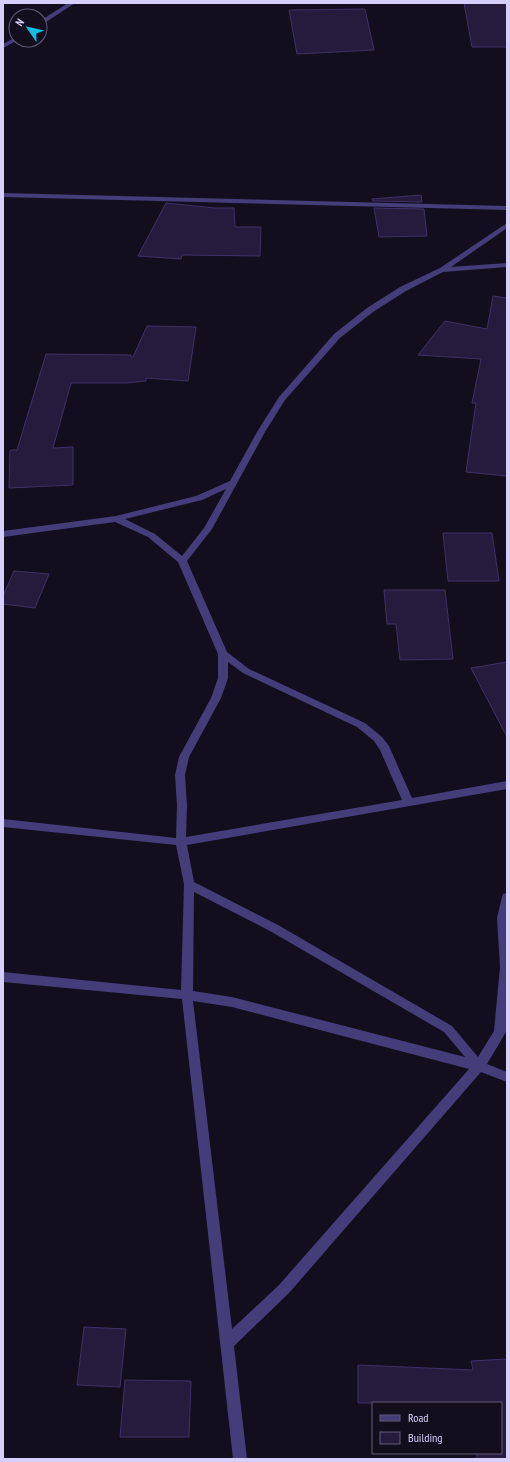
<svg xmlns="http://www.w3.org/2000/svg" width="510" height="1462" viewBox="0 0 510 1462" font-family="'PT Sans Narrow',sans-serif">
	<style>
		.building { fill: #251c3d; stroke: #3f3067 }
		.lines { fill: none; stroke-linecap: round; stroke-linejoin: round }
		.street { fill: #443d79; fill-rule: evenodd }
	</style>
	<rect width="100%" height="100%" fill="#120e1e"/>
	<!-- building -->
	<g class="building">
		<path d="M464,3H507V47H472Z"/>
		<path d="M365,9L374,50L297,54L289,10Z"/>
		<path d="M421,195L422,202L373,201L372,199Z"/>
		<path d="M166,203L215,208H234L235,227H261L260,256L182,255L181,259L138,256Z"/>
		<path d="M374,208L424,209L427,236L379,237Z"/>
		<path d="M493,296L507,298V476L466,472L476,403H472L481,359L418,355L445,321L487,329Z"/>
		<path d="M147,326L196,327L188,381L146,378V381L126,383H71L53,448L73,447V485L9,488L10,450H17L46,354L131,355V357H133Z"/>
		<path d="M443,533H492L499,581H448Z"/>
		<path d="M14,571L49,574L35,608L3,604V596Z"/>
		<path d="M384,590H445L453,659L400,660L396,624H387Z"/>
		<path d="M507,662V737L471,668Z"/>
		<path d="M84,1327L126,1329L120,1387L77,1385Z"/>
		<path d="M507,1359V1459H477V1453H501V1403H358V1365L473,1370L471,1361Z"/>
		<path d="M125,1380L191,1381L189,1437H120Z"/>
	</g>
	<g class="lines">
		<!-- street -->
		<g class="street">
			<path d="M68,3H75L40,26V21Z"/>
			<path d="M16,37V40H18L3,48V44Z"/>
			<path d="M3,193L507,206V210L3,197Z"/>
			<path d="M507,223V228L451,267L507,263V267L443,272L406,291L373,312L340,338L285,400L265,432L212,529L187,561L227,652L249,669L365,723L382,737L389,746L412,798L507,781V789L187,845L194,882L278,925L452,1026L478,1057L494,1031L500,967L497,918L502,897L503,894L507,893L506,1032L487,1064L507,1072V1082L481,1072L289,1293L234,1346L247,1459H233L182,999L3,982V972L181,990L184,884L176,845L3,827V819L176,838L177,805L175,775L179,757L211,698L218,678V654L178,562L148,537L115,522L3,537V531L116,516L196,496L230,481L257,432L279,397L334,334L367,308L400,287L440,268ZM226,489L204,528L182,556L155,534L125,519L202,500ZM228,662L243,673L357,727L374,741L380,750L402,800L186,837L187,805L185,775L189,757L221,698L228,678ZM194,892L270,931L444,1032L465,1057L232,997L193,991ZM193,1001L232,1007L469,1069L279,1285L232,1329Z"/>
		</g>
	</g>
	<!-- border -->
	<rect width="510" height="1462" fill="none" stroke="#d7cffb" stroke-width="8"/>
	<!-- legend -->
	<rect x="372" y="1402" width="130" height="52" fill="#120e1e" stroke="#615b76"/>
	<rect x="380" y="1415" width="20" height="6" fill="#443d79" stroke="#615b76"/>
	<text x="408" y="1422" font-size="12" fill="#d7cffb">Road</text>
	<rect x="380" y="1432" width="20" height="12" fill="#251c3d" stroke="#615b76"/>
	<text x="408" y="1442" font-size="12" fill="#d7cffb">Building</text>
	<!-- north arrow -->
	<g transform="translate(28 28) rotate(304)"><circle r="19" fill="#120e1e" stroke="#615b76"/>
	<path d="M0-3L7 15L0 10L-7 15Z" fill="#13bee2"/>
	<text y="-6" font-size="11" font-weight="bold" text-anchor="middle" fill="#d7cffb">N</text>
	</g>
</svg>
